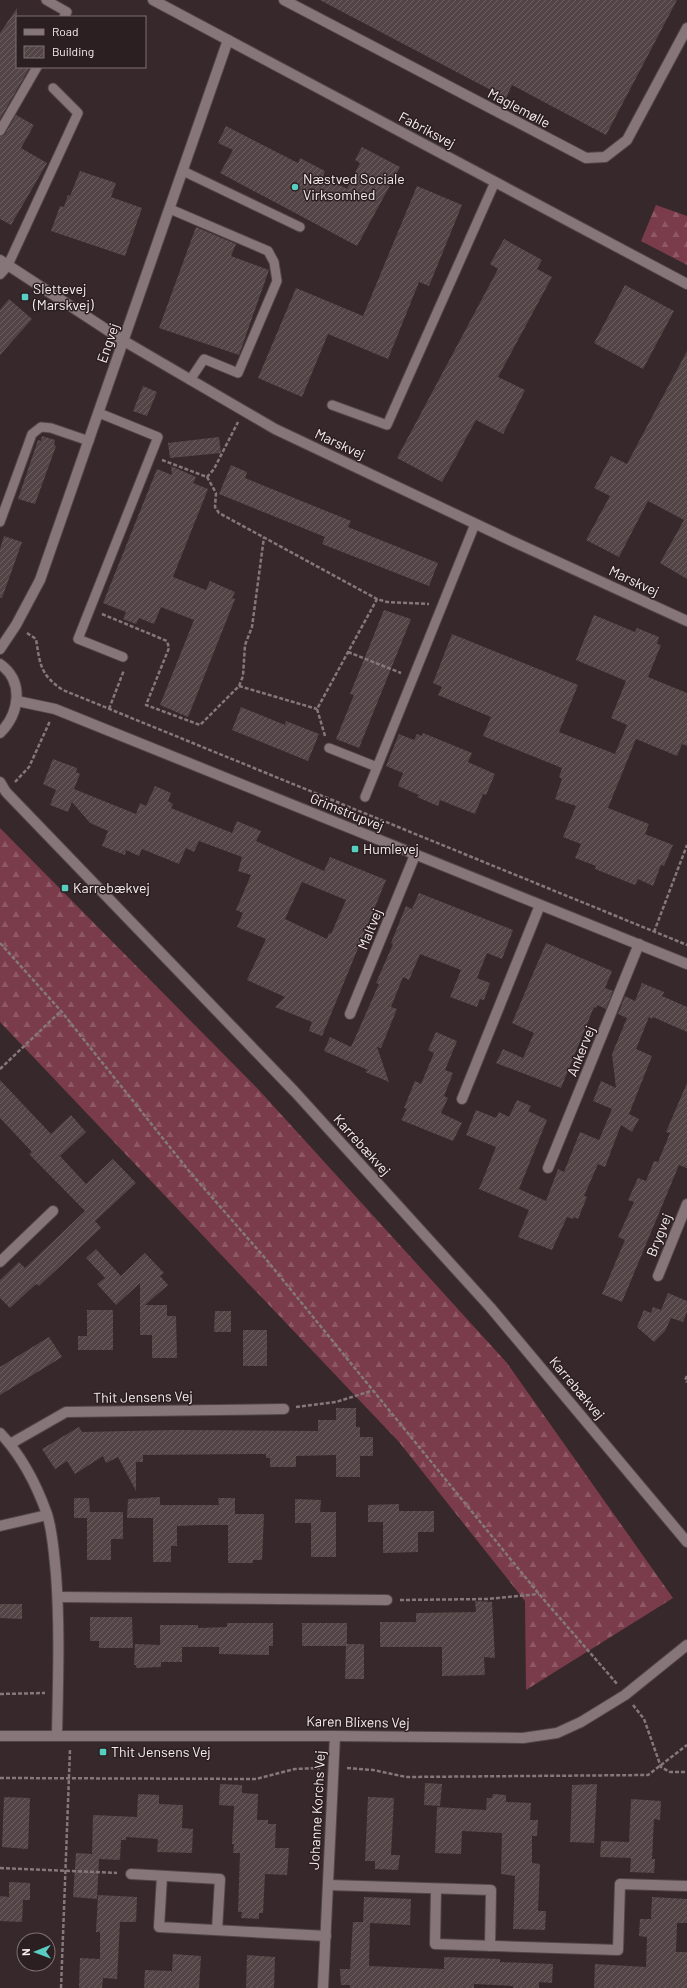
<svg xmlns="http://www.w3.org/2000/svg" width="687" height="1988" viewBox="0 0 687 1988" font-family="Barlow,sans-serif">
	<style>
		.forest { fill: url(#forest-firs) }
		.building { fill: url(#building-hatch); fill-rule: evenodd }
		.lines { fill: none; stroke-linecap: round; stroke-linejoin: round }
		.service-casing { stroke: #524648; stroke-width: 11 }
		.minor-casing { stroke: #524648; stroke-width: 12 }
		.tertiary-casing { stroke: #524648; stroke-width: 12 }
		.path { stroke: #85787a; stroke-width: 2.5; stroke-dasharray: 4 2; stroke-linecap: butt }
		.service { stroke: #877679; stroke-width: 9 }
		.minor { stroke: #877679; stroke-width: 10 }
		.tertiary { stroke: #877679; stroke-width: 10 }
		.poi-dot { fill: #57cec1; stroke: #2c1f21; stroke-width: 1.5 }
		.labels { text-anchor: middle; stroke-width: 3; stroke-linejoin: round; paint-order: stroke }
		.street-label { font-size: 14px; fill: #f7edee; stroke: #2c1f21 }
		.poi-label { font-size: 14px; fill: #f7edee; stroke: #2c1f21; text-anchor: start }
	</style>
	<defs>
		<pattern id="forest-firs" width="22" height="20" patternUnits="userSpaceOnUse"><rect width="22" height="20" fill="#7a3b4b"/><path d="M5 1l3.5 6h-7zM16 11l3.5 6h-7z" fill="#8e5865"/></pattern>
		<pattern id="building-hatch" width="6" height="6" patternUnits="userSpaceOnUse"><rect width="6" height="6" fill="#534446"/><path d="M-1 1l2-2M0 6l6-6M5 7l2-2" fill="none" stroke="#6c5f61"/></pattern>
	</defs>
	<rect width="100%" height="100%" fill="#37282b"/>
	<!-- forest -->
	<g class="forest">
		<path d="M656,205L687,216V265L641,241Z"/>
		<path d="M0,828L258,1089L507,1363L673,1598L526,1690L525,1601L399,1442L0,1022Z"/>
	</g>
	<!-- building -->
	<g class="building">
		<path d="M320,0H677L606,135L512,85L506,98Z"/>
		<path d="M17,8V67H30L0,119V33Z"/>
		<path d="M16,115L34,125L21,148L47,163L11,225L0,219V137L5,134Z"/>
		<path d="M226,126L298,163L300,158L325,171L323,176L347,189L360,163L355,160L362,147L400,167L357,246L220,173L233,150L218,143Z"/>
		<path d="M80,171L116,183L111,197L142,208L125,256L51,231L60,206L64,207L68,195L70,196Z"/>
		<path d="M417,186L462,205L429,286L419,282L388,359L328,334L302,397L258,378L296,288L363,316Z"/>
		<path d="M196,227L236,244L231,256L269,270L239,355L159,328Z"/>
		<path d="M504,239L542,260L537,269L552,277L498,377L525,390L503,434L476,420L442,482L397,458L498,269L490,264Z"/>
		<path d="M625,285L674,311L643,369L594,343Z"/>
		<path d="M9,299L32,319L0,355V310Z"/>
		<path d="M687,351V579L660,563L684,520L648,501L619,557L586,540L610,496L594,488L611,456L627,464Z"/>
		<path d="M143,386L157,392L147,416L133,411Z"/>
		<path d="M42,436L55,440L54,445L56,446L35,504L18,499L38,440L41,441Z"/>
		<path d="M219,437L221,453L170,458L168,443Z"/>
		<path d="M231,465L247,472L245,478L351,521L348,527L438,563L429,586L322,544L325,537L219,494Z"/>
		<path d="M171,466L196,477L193,483L208,489L173,577L206,590L210,581L235,592L232,598L235,599L188,717L160,705L194,620L161,607L154,624L139,618L136,624L123,619L126,612L103,603L157,469L172,475Z"/>
		<path d="M4,536L22,542L2,598H0V549Z"/>
		<path d="M384,610L411,619L359,748L336,739L354,695L350,694Z"/>
		<path d="M594,615L635,632L637,628L659,637L657,644L661,645L648,677L687,693V746L682,744L677,756L636,739L608,808L649,824L645,834L673,845L664,866L661,865L653,886L638,879L635,885L595,869L596,866L575,858L581,844L563,837L576,806L555,799L562,779L559,777L562,768L483,736L491,717L438,695L442,687L433,683L452,634L578,685L559,732L615,754L627,725L611,718L626,681L576,660Z"/>
		<path d="M241,707L285,725L286,721L319,734L308,761L232,730Z"/>
		<path d="M423,733L472,753L468,762L495,774L486,795L483,794L475,814L440,800L438,806L417,797L419,795L398,786L403,773L386,766L399,734L414,740L417,734L422,736Z"/>
		<path d="M53,759L77,768L76,772L80,774L74,789L136,814L140,803L146,806L155,786L171,793L168,801L173,804L171,808L232,833L237,821L261,831L256,841L324,871L330,857L386,880L322,1036L309,1031L312,1022L275,1007L285,997L247,980L266,939L237,927L243,913L236,910L251,875L238,871L242,857L199,841L194,852L186,848L179,864L142,849L139,856L126,850L125,855L102,846L108,831L90,823L72,802L68,812L50,805L56,790L43,784ZM302,882L346,900L331,934L329,933L327,939L285,919Z"/>
		<path d="M419,893L513,930L502,959L487,953L477,978L490,983L484,1000L480,999L477,1007L450,997L461,970L420,954L409,980L403,977L391,1007L397,1009L381,1048L377,1047L389,1082L365,1072L368,1070L324,1051L330,1037L351,1047L379,984L376,983L393,944L391,943L406,906L412,909Z"/>
		<path d="M546,943L612,971L605,988L613,991L606,1009L597,1005L596,1008L594,1007L561,1088L496,1063L503,1049L523,1058L534,1033L512,1023Z"/>
		<path d="M642,983L664,992L662,996L687,1007V1032L653,1017L652,1019L649,1017L636,1049L652,1056L629,1114L639,1119L632,1132L621,1125L605,1167L598,1164L584,1196L587,1197L578,1219L574,1217L573,1219L567,1217L552,1250L518,1237L529,1210L479,1189L496,1147L466,1135L476,1110L496,1118L499,1112L509,1117L517,1100L531,1106L528,1111L547,1120L519,1189L546,1201L558,1169L564,1172L580,1132L599,1140L612,1109L593,1101L601,1081L616,1088L612,1054L627,1018L618,1014L625,996L635,1001Z"/>
		<path d="M436,1032L457,1041L445,1070L453,1073L444,1096L448,1098L441,1113L462,1123L453,1141L401,1120L407,1109L404,1108L415,1081L421,1084L434,1053L428,1050Z"/>
		<path d="M0,1080L51,1134L71,1115L86,1132L60,1156L86,1184L113,1159L136,1183L95,1221L101,1228L39,1286L36,1284L10,1308L0,1298V1280L19,1262L25,1268L85,1211L29,1154L32,1152L0,1118Z"/>
		<path d="M687,1083V1168L679,1165L622,1302L602,1294L625,1240L618,1237L634,1202L628,1200L638,1178L646,1181L654,1161L658,1162L670,1133L666,1132Z"/>
		<path d="M96,1249L121,1276L145,1253L164,1273L160,1276L168,1285L145,1305H167V1316H176L177,1358H152V1335H140V1283L116,1305L97,1284L105,1278L86,1258Z"/>
		<path d="M668,1293L687,1301V1312L683,1322L671,1318L665,1331L654,1342L637,1327L644,1310L651,1313L653,1307L661,1310Z"/>
		<path d="M87,1310H113V1350H78V1336H87Z"/>
		<path d="M215,1311H231V1332H214Z"/>
		<rect x="243" y="1330" width="24" height="36"/>
		<path d="M49,1337L62,1357L0,1395V1367Z"/>
		<path d="M336,1408H356V1427H360V1437H373V1456H360V1477H336V1455L296,1456V1467H270V1458H266V1454L143,1455V1462H136V1491L118,1457L106,1463L103,1456L75,1474L67,1461L55,1469L42,1449L79,1427L82,1432L173,1430L318,1431V1420H336Z"/>
		<path d="M160,1497V1505H219L218,1498H235V1514H264L262,1560H253V1563H228V1525H201L177,1526V1546H171V1562H153V1518H127L128,1499Z"/>
		<path d="M74,1498H89L90,1512H123V1539H111V1560H87V1518H74Z"/>
		<path d="M295,1499L321,1500L320,1512H336V1557H311V1523H295Z"/>
		<path d="M399,1504V1511H434V1532H418V1552L383,1553V1522H368V1505Z"/>
		<path d="M475,1601L492,1602L495,1658L484,1657L485,1675L442,1676V1647H380V1622H416V1613L476,1612Z"/>
		<path d="M0,1604H22V1619L0,1618Z"/>
		<path d="M90,1617H132L133,1648H99V1641H90Z"/>
		<path d="M227,1623H273V1646H269V1655L219,1654V1647H182V1662H161V1667L136,1668V1665H134L135,1644L160,1645V1625H198V1628L227,1627Z"/>
		<path d="M302,1623H347V1644H364V1679H345L346,1646H302Z"/>
		<path d="M425,1783L442,1784L440,1806L424,1805Z"/>
		<path d="M220,1784L242,1785V1793L258,1794L257,1820H268V1824H276L275,1848H289L287,1875L265,1874L263,1913H259V1919L241,1918L242,1912H238L240,1853H233L234,1844H232L234,1806L219,1805Z"/>
		<path d="M597,1784L594,1843L570,1842L572,1785Z"/>
		<path d="M138,1794L159,1795V1804L183,1805L182,1828L193,1829L192,1853L157,1852L158,1839L126,1837V1840H121L120,1860L99,1859L97,1899L73,1897L76,1853L92,1854L93,1815L137,1817Z"/>
		<path d="M493,1794L506,1795V1802L531,1803L530,1820H538L537,1836H532V1863L540,1864L538,1911H546L545,1930L513,1929L515,1876L501,1874L502,1833L462,1831L461,1854L435,1853L437,1807L486,1810L487,1798H492Z"/>
		<path d="M4,1797L30,1798L28,1849L2,1847Z"/>
		<path d="M368,1797L394,1798L391,1855H400L398,1870L375,1869V1861H365Z"/>
		<path d="M631,1799L661,1801L660,1820L654,1819L652,1859H655L654,1873L630,1872L631,1858L600,1857L601,1841L629,1842Z"/>
		<path d="M9,1882L30,1883V1900H23L22,1922L0,1921V1896L9,1897Z"/>
		<path d="M98,1895L137,1897L136,1922H120L117,1979L103,1978L102,1988H79L80,1958L100,1959V1932H96Z"/>
		<path d="M364,1897L411,1899L410,1925L370,1923L369,1966L444,1969V1957L500,1959V1962L553,1964L552,1983L539,1982V1988H513V1986L474,1984V1988H350V1985H341L340,1969H350L353,1922H363Z"/>
		<path d="M652,1897L687,1899V1923H677L676,1952H687V1988H594L595,1964L646,1967L647,1937L639,1936L640,1919H651Z"/>
		<path d="M173,1954L201,1956L199,1988H144L145,1970L172,1971Z"/>
		<path d="M247,1955L275,1957L274,1988H246Z"/>
	</g>
	<g class="lines">
		<defs>
			<g id="service">
				<path d="M46,0L67,12L64,17"/>
				<path d="M0,131L37,67"/>
				<path d="M183,171L300,227"/>
				<path d="M170,209L268,251L274,262L277,281L238,373L204,359L190,380"/>
				<path d="M8,265L78,113L53,88"/>
				<path d="M332,405L387,425L495,182"/>
				<path d="M99,413L158,437L78,639L123,657"/>
				<path d="M0,522L32,434L41,427L51,428L89,441"/>
				<path d="M329,748L377,767"/>
				<path d="M365,797L475,524"/>
			</g>
			<g id="minor">
				<path d="M284,0L586,158L605,157L627,140L687,28"/>
				<path d="M228,40L687,284"/>
				<path d="M0,260L124,341L275,429L514,542L687,621"/>
				<path d="M0,274L8,265"/>
				<path d="M350,1014L415,855"/>
				<path d="M462,1099L540,905"/>
				<path d="M548,1168L639,944"/>
				<path d="M0,1262L53,1211"/>
				<path d="M658,1276L687,1204"/>
				<path d="M0,1433C21,1455 37,1486 47,1514C53,1533 54,1555 56,1574C60,1628 58,1682 57,1735"/>
				<path d="M10,1444L66,1412L284,1409"/>
				<path d="M0,1526L47,1515"/>
				<path d="M58,1597L387,1600"/>
				<path d="M0,1736H335L523,1738L557,1733L581,1722L625,1695L687,1645"/>
				<path d="M131,1874L220,1879L217,1930"/>
				<path d="M162,1876L159,1927L326,1936"/>
				<path d="M328,1885L491,1890L490,1946"/>
				<path d="M436,1889L435,1944L618,1950L620,1884L687,1886"/>
				<path d="M323,1988L335,1736"/>
			</g>
			<g id="tertiary">
				<path d="M0,649L16,625L40,580L228,40L153,0"/>
				<path d="M0,664C25,682 19,714 0,733"/>
				<path d="M17,701L55,709L687,964"/>
				<path d="M0,782L6,792L295,1092L490,1307L687,1542"/>
			</g>
		</defs>
		<!-- service casing -->
		<use href="#service" class="service-casing"/>
		<!-- minor casing -->
		<use href="#minor" class="minor-casing"/>
		<!-- tertiary casing -->
		<use href="#tertiary" class="tertiary-casing"/>
		<!-- path -->
		<g class="path">
			<path d="M162,460L207,477L214,469L238,422"/>
			<path d="M207,477L216,493L215,507L219,513L377,599L387,602L429,604"/>
			<path d="M102,614L167,641L169,648L146,705L200,725L239,686L243,676L245,645L252,627L264,537"/>
			<path d="M27,633L36,639C40,664 40,675 63,690L687,945"/>
			<path d="M348,652L401,673"/>
			<path d="M239,686L317,709"/>
			<path d="M109,709L124,670"/>
			<path d="M325,736L317,709L377,599"/>
			<path d="M15,782L29,767L50,721"/>
			<path d="M654,932L687,845"/>
			<path d="M0,943L61,1011L189,1171L265,1258L539,1594L618,1685"/>
			<path d="M0,1069L61,1011"/>
			<path d="M687,1376L685,1380L687,1382"/>
			<path d="M296,1407L336,1402L371,1391"/>
			<path d="M400,1600L487,1599L539,1594"/>
			<path d="M0,1694L45,1693"/>
			<path d="M633,1705L644,1719L661,1767L670,1772H687"/>
			<path d="M347,1768L373,1770L406,1777L648,1775L687,1745"/>
			<path d="M0,1778L256,1779L295,1769L320,1768"/>
			<path d="M0,1868L117,1873"/>
			<path d="M61,1988L70,1750"/>
		</g>
		<!-- service -->
		<use href="#service" class="service"/>
		<!-- minor -->
		<use href="#minor" class="minor"/>
		<!-- tertiary -->
		<use href="#tertiary" class="tertiary"/>
	</g>
	<!-- markers -->
	<g class="poi-dot">
		<circle cx="295" cy="187" r="4"/>
		<rect x="21" y="293" width="8" height="8" rx="2"/>
		<rect x="351" y="845" width="8" height="8" rx="2"/>
		<rect x="61" y="884" width="8" height="8" rx="2"/>
		<rect x="99" y="1748" width="8" height="8" rx="2"/>
	</g>
	<g class="labels">
		<!-- street labels -->
		<g class="street-label">
			<text transform="translate(519 108) rotate(28)" y="5">Maglemølle</text>
			<text transform="translate(427 130) rotate(28)" y="5">Fabriksvej</text>
			<text transform="translate(108 343) rotate(-71)" y="5">Engvej</text>
			<text transform="translate(340 444) rotate(25)" y="5">Marskvej</text>
			<text transform="translate(634 581) rotate(25)" y="5">Marskvej</text>
			<text transform="translate(347 812) rotate(22)" y="5">Grimstrupvej</text>
			<text transform="translate(370 929) rotate(-68)" y="5">Maltvej</text>
			<text transform="translate(581 1051) rotate(-68)" y="5">Ankervej</text>
			<text transform="translate(362 1145) rotate(48)" y="5">Karrebækvej</text>
			<text transform="translate(659 1235) rotate(-68)" y="5">Brygvej</text>
			<text transform="translate(577 1388) rotate(50)" y="5">Karrebækvej</text>
			<text transform="translate(143 1397) rotate(-1)" y="5">Thit Jensens Vej</text>
			<text transform="translate(358 1722) rotate(1)" y="5">Karen Blixens Vej</text>
			<text transform="translate(317 1810) rotate(-87)" y="5">Johanne Korchs Vej</text>
		</g>
		<!-- poi labels -->
		<g class="poi-label">
			<text x="303" y="184">Næstved Sociale<tspan x="303" dy="16">Virksomhed</tspan></text>
			<text x="33" y="294">Slettevej<tspan x="33" dy="16">(Marskvej)</tspan></text>
			<text x="363" y="854">Humlevej</text>
			<text x="73" y="893">Karrebækvej</text>
			<text x="111" y="1757">Thit Jensens Vej</text>
		</g>
	</g>
	<!-- legend -->
	<rect x="16" y="16" width="130" height="52" fill="#2c1f21" stroke="#7d7173"/>
	<rect x="24" y="29" width="20" height="6" fill="#877679" stroke="#7d7173"/>
	<text x="52" y="36" font-size="12" fill="#f7edee">Road</text>
	<rect x="24" y="46" width="20" height="12" fill="url(#building-hatch)" stroke="#7d7173"/>
	<text x="52" y="56" font-size="12" fill="#f7edee">Building</text>
	<!-- north arrow -->
	<g transform="translate(36 1952) rotate(269)"><circle r="19" fill="#2c1f21" stroke="#7d7173"/>
	<path d="M0-3L7 15L0 10L-7 15Z" fill="#57cec1"/>
	<text y="-6" font-size="11" font-weight="bold" text-anchor="middle" fill="#f7edee">N</text>
	</g>
</svg>
